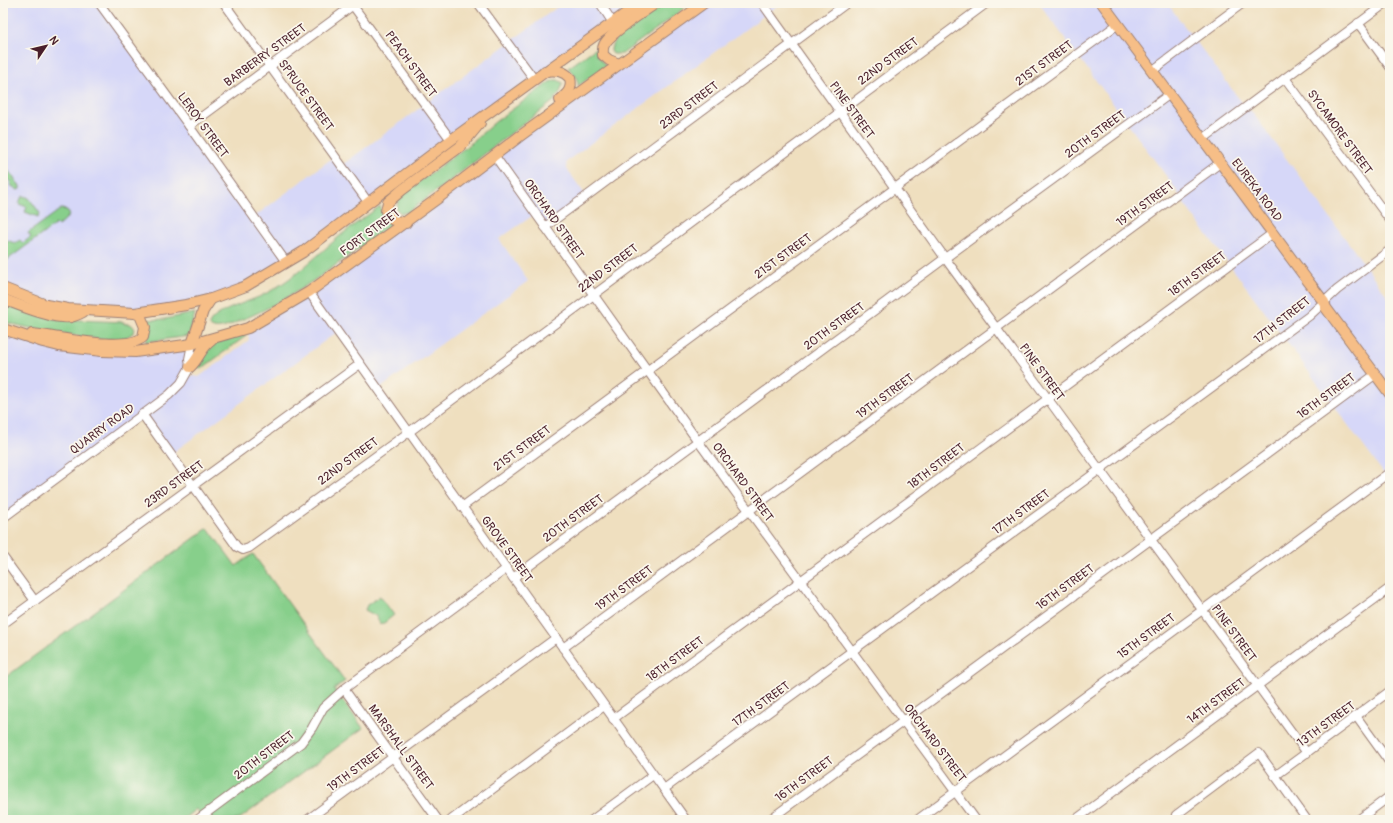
<svg xmlns="http://www.w3.org/2000/svg" width="1393" height="823" viewBox="0 0 1393 823" font-family="Pangolin,sans-serif">
	<style>
		.built { fill: #d6d7f8 }
		.green { fill: #87cf8b; stroke: #68775b }
		.lines { fill: none; stroke-linecap: round; stroke-linejoin: round }
		.minor-casing { stroke: #9c7f75; stroke-width: 10 }
		.major-casing { stroke: #9c7f75; stroke-width: 12 }
		.minor { stroke: #fff; stroke-width: 8 }
		.major { stroke: #f6be87; stroke-width: 10 }
		.labels { text-anchor: middle; stroke-width: 3.5; stroke-linejoin: round; paint-order: stroke }
		.street-label { font-size: 12px; fill: #4a1f2b; stroke: #fbf7ec }
	</style>
	<rect width="100%" height="100%" fill="#fbf7ec"/>
	<filter id="ink" filterUnits="userSpaceOnUse"><feTurbulence type="fractalNoise" baseFrequency=".025" numOctaves="2"/><feDisplacementMap in="SourceGraphic" scale="8" xChannelSelector="R" yChannelSelector="G"/><feConvolveMatrix kernelMatrix="1 2 1 2 8 2 1 2 1" color-interpolation-filters="sRGB"/></filter>
	<filter id="wash" filterUnits="userSpaceOnUse"><feTurbulence type="fractalNoise" baseFrequency=".012" numOctaves="4" result="noise"/><feDisplacementMap in="SourceGraphic" scale="16" xChannelSelector="R" yChannelSelector="G"/><feGaussianBlur stdDeviation="0.9" result="paint"/><feColorMatrix in="noise" values="0 0 0 0 0 0 0 0 0 0 0 0 0 0 0 0 0 1.4 0 .05"/><feComposite in="paint" operator="in"/></filter>
	<g filter="url(#wash)">
		<rect width="100%" height="100%" fill="#efdfbf"/>
		<!-- built -->
		<g class="built">
			<path d="M3,3H99L254,217L335,156L342,165L563,3H640L368,202L246,286L186,305L87,311L3,288Z"/>
			<path d="M704,3H781L568,160L566,163L567,169L586,196L545,227L535,214L499,239L528,281L378,390L337,332L171,454L142,415L3,519V329L102,351L192,344L186,375L199,377L249,340L248,328L264,320Z"/>
			<path d="M1039,3H1167L1246,108L1252,112L1367,268L1390,300V482L1256,300L1182,201L1175,188Z"/>
		</g>
		<!-- green -->
		<g class="green">
			<path d="M661,3H689L678,13L622,54H613L611,51C611,44 615,39 621,34L620,33Z"/>
			<path d="M596,48L597,55L606,66L578,86C578,78 574,74 568,68Z"/>
			<path d="M554,80H558L563,83L560,92L554,99L555,100C505,137 458,176 408,212L401,213L396,209L399,200L405,192L470,144L495,122L551,81V82Z"/>
			<path d="M3,166L7,169L20,186V189L18,190L10,185L11,181L3,177Z"/>
			<path d="M24,196L29,198L39,212L40,214L38,217L25,212L27,207L19,204L21,198Z"/>
			<path d="M380,206L382,213L390,225C342,260 295,299 239,321C231,325 216,333 209,325C212,312 248,302 261,296C292,281 315,257 341,235C353,225 367,216 380,206Z"/>
			<path d="M61,209L67,210L69,213L68,217C64,220 61,224 58,226L56,224L3,263V239L15,243L20,240L23,243L31,237L28,233Z"/>
			<path d="M3,302L55,319L124,322V324C130,323 133,324 135,330L133,333L127,337L106,340L44,331L3,322Z"/>
			<path d="M195,313L189,336L146,342L149,333V320L165,319Z"/>
			<path d="M244,334L246,336L201,369L199,368L198,364L211,345Z"/>
			<path d="M208,528L236,566L253,554L345,681L334,689L363,728L238,820H204L196,809L182,820H3V679Z"/>
			<path d="M380,596L394,615L384,623L380,624L376,616L365,610L367,605Z"/>
		</g>
	</g>
	<g filter="url(#ink)">
		<g class="lines">
			<defs>
				<g id="minor">
					<path d="M99,3L189,126L286,262"/>
					<path d="M224,3L368,202"/>
					<path d="M351,3L451,140"/>
					<path d="M478,3L534,79"/>
					<path d="M600,3L613,23"/>
					<path d="M762,3L950,265L1307,753"/>
					<path d="M1358,23L1390,67"/>
					<path d="M1152,71L1243,3"/>
					<path d="M1285,78L1390,220"/>
					<path d="M189,126L356,3"/>
					<path d="M1203,139L1386,3"/>
					<path d="M494,155L692,433L976,820"/>
					<path d="M545,227L847,3"/>
					<path d="M309,292L686,820"/>
					<path d="M142,414L237,547L243,550L249,548L409,432L987,3"/>
					<path d="M462,507L1118,24"/>
					<path d="M3,518L169,395L181,383L190,367L189,359L192,344"/>
					<path d="M3,557L35,601"/>
					<path d="M513,578L952,253L1170,94"/>
					<path d="M3,624L360,364"/>
					<path d="M563,648L1220,163"/>
					<path d="M344,689L438,820"/>
					<path d="M1356,716L1390,763"/>
					<path d="M613,719L1273,233"/>
					<path d="M1275,776L1390,691"/>
					<path d="M664,789L1309,316L1337,290L1390,250"/>
					<path d="M197,820L301,743L312,728L323,708L344,689L506,569"/>
					<path d="M307,820L556,638"/>
					<path d="M451,820L604,706"/>
					<path d="M592,820L653,775"/>
					<path d="M769,820L1376,374"/>
					<path d="M917,820L1390,472"/>
					<path d="M1075,820L1390,588"/>
					<path d="M1179,820L1176,815L1259,753L1307,820"/>
					<path d="M1358,820L1390,796"/>
				</g>
				<g id="major">
					<path d="M1102,3L1305,277L1324,302L1326,308L1390,394"/>
					<path d="M619,64L609,60L603,55C603,52 602,49 604,45C609,33 644,12 656,3"/>
					<path d="M545,71C556,70 563,70 570,78C573,89 567,94 560,100"/>
					<path d="M406,223L393,220L388,215L386,211L388,202L402,190L461,146L480,123"/>
					<path d="M3,288L46,305L68,309L135,313L186,305L211,299L246,286L303,252L451,140L640,3"/>
					<path d="M3,299C19,305 55,320 71,317C75,316 79,314 83,312"/>
					<path d="M3,329L43,342L59,346L102,351L135,352L192,344L248,328L309,292L441,196L520,136L704,3"/>
					<path d="M32,334C56,336 126,353 143,337L145,327L140,315L135,313"/>
					<path d="M192,344L203,311L211,299"/>
					<path d="M190,367C199,359 201,347 212,340"/>
				</g>
			</defs>
			<!-- minor casing -->
			<use href="#minor" class="minor-casing"/>
			<!-- major casing -->
			<use href="#major" class="major-casing"/>
			<!-- minor -->
			<use href="#minor" class="minor"/>
			<!-- major -->
			<use href="#major" class="major"/>
		</g>
	</g>
	<g class="labels">
		<!-- street labels -->
		<g class="street-label">
			<text transform="translate(265 55) rotate(-36)" y="4">BARBERRY STREET</text>
			<text transform="translate(888 61) rotate(-36)" y="4">22ND STREET</text>
			<text transform="translate(1044 63) rotate(-36)" y="4">21ST STREET</text>
			<text transform="translate(411 64) rotate(54)" y="4">PEACH STREET</text>
			<text transform="translate(306 95) rotate(54)" y="4">SPRUCE STREET</text>
			<text transform="translate(689 105) rotate(-37)" y="4">23RD STREET</text>
			<text transform="translate(852 110) rotate(54)" y="4">PINE STREET</text>
			<text transform="translate(203 125) rotate(54)" y="4">LEROY STREET</text>
			<text transform="translate(1340 132) rotate(54)" y="4">SYCAMORE STREET</text>
			<text transform="translate(1095 134) rotate(-36)" y="4">20TH STREET</text>
			<text transform="translate(1257 190) rotate(53)" y="4">EUREKA ROAD</text>
			<text transform="translate(1145 204) rotate(-36)" y="4">19TH STREET</text>
			<text transform="translate(554 219) rotate(55)" y="4">ORCHARD STREET</text>
			<text transform="translate(370 232) rotate(-36)" y="4">FORT STREET</text>
			<text transform="translate(783 256) rotate(-36)" y="4">21ST STREET</text>
			<text transform="translate(608 268) rotate(-37)" y="4">22ND STREET</text>
			<text transform="translate(1197 274) rotate(-36)" y="4">18TH STREET</text>
			<text transform="translate(1282 320) rotate(-38)" y="4">17TH STREET</text>
			<text transform="translate(834 326) rotate(-36)" y="4">20TH STREET</text>
			<text transform="translate(1042 372) rotate(54)" y="4">PINE STREET</text>
			<text transform="translate(885 396) rotate(-36)" y="4">19TH STREET</text>
			<text transform="translate(1326 396) rotate(-36)" y="4">16TH STREET</text>
			<text transform="translate(102 429) rotate(-36)" y="4">QUARRY ROAD</text>
			<text transform="translate(522 448) rotate(-36)" y="4">21ST STREET</text>
			<text transform="translate(348 461) rotate(-36)" y="4">22ND STREET</text>
			<text transform="translate(936 466) rotate(-37)" y="4">18TH STREET</text>
			<text transform="translate(743 482) rotate(54)" y="4">ORCHARD STREET</text>
			<text transform="translate(174 484) rotate(-36)" y="4">23RD STREET</text>
			<text transform="translate(1021 512) rotate(-36)" y="4">17TH STREET</text>
			<text transform="translate(573 518) rotate(-36)" y="4">20TH STREET</text>
			<text transform="translate(507 549) rotate(54)" y="4">GROVE STREET</text>
			<text transform="translate(1065 587) rotate(-36)" y="4">16TH STREET</text>
			<text transform="translate(624 588) rotate(-36)" y="4">19TH STREET</text>
			<text transform="translate(1234 633) rotate(54)" y="4">PINE STREET</text>
			<text transform="translate(1146 636) rotate(-36)" y="4">15TH STREET</text>
			<text transform="translate(675 659) rotate(-36)" y="4">18TH STREET</text>
			<text transform="translate(1216 701) rotate(-36)" y="4">14TH STREET</text>
			<text transform="translate(761 704) rotate(-36)" y="4">17TH STREET</text>
			<text transform="translate(1326 724) rotate(-36)" y="4">13TH STREET</text>
			<text transform="translate(935 743) rotate(53)" y="4">ORCHARD STREET</text>
			<text transform="translate(401 747) rotate(54)" y="4">MARSHALL STREET</text>
			<text transform="translate(264 755) rotate(-37)" y="4">20TH STREET</text>
			<text transform="translate(356 769) rotate(-36)" y="4">19TH STREET</text>
			<text transform="translate(804 779) rotate(-36)" y="4">16TH STREET</text>
		</g>
	</g>
	<!-- margin -->
	<rect width="1393" height="823" fill="none" stroke="#fbf7ec" stroke-width="16"/>
	<!-- north arrow -->
	<g transform="translate(46 46) rotate(55)" stroke="#fbf7ec" stroke-width="3" paint-order="stroke">
	<path d="M0-3L7 15L0 10L-7 15Z" fill="#4a1f2b"/>
	<text y="-6" font-size="11" font-weight="bold" text-anchor="middle" fill="#4a1f2b">N</text>
	</g>
</svg>
